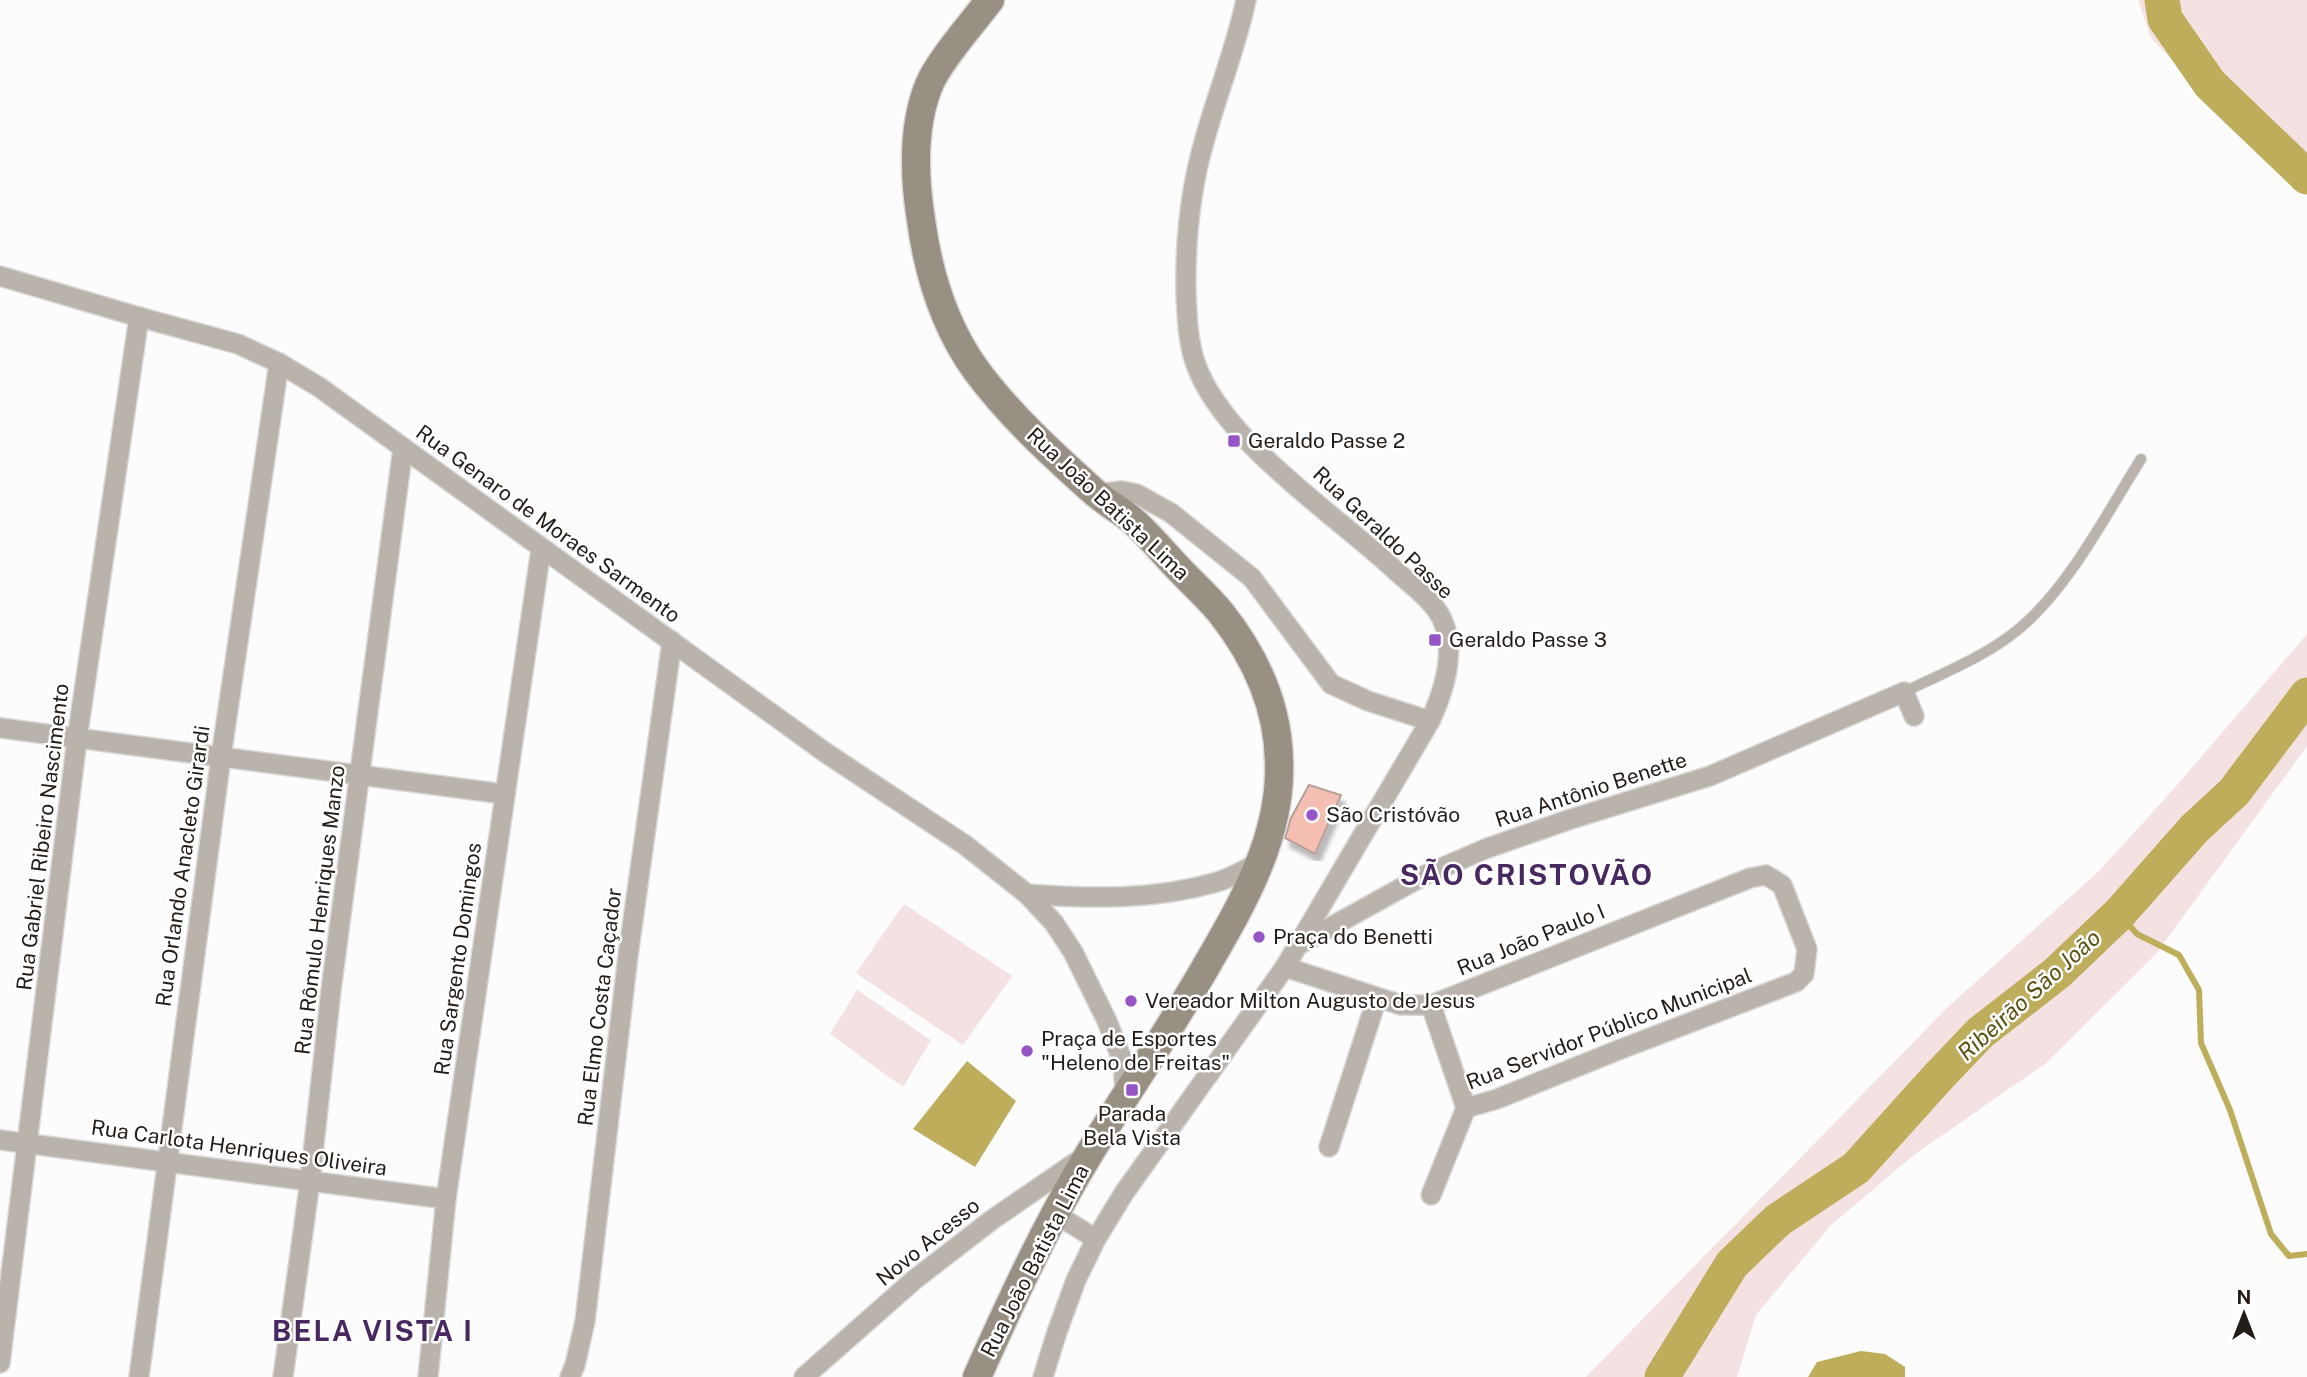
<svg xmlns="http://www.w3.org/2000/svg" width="2307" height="1377" viewBox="0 0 2307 1377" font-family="'Public Sans',sans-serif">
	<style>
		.green { fill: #f4e1e2 }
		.water { fill: #bead5a }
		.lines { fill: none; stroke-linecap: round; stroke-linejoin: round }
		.stream { stroke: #bead5a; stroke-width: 6 }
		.river { stroke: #bead5a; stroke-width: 35 }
		.building { fill: #f4bfb2; stroke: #b99f99; stroke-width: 2; filter: url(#shadow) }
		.lane-casing { stroke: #d9d8d7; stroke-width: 12 }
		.street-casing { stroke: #d9d8d7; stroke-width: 22 }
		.secondary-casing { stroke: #d9d8d7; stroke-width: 31 }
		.lane { stroke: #bab3ab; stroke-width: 10 }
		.street { stroke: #bab3ab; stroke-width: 19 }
		.secondary { stroke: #999084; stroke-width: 28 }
		.poi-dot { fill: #9754c9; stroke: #fff; stroke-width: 2.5 }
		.labels { text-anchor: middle; stroke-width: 5; stroke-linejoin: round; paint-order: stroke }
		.poi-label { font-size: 21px; fill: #241c17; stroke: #fff; text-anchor: start }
		.street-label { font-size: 21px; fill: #241c17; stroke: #fff }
		.water-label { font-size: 23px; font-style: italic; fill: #5d5111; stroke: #fff }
		.district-label { font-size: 28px; font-weight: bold; letter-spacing: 2px; fill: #482860; stroke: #fff }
	</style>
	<defs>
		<filter id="shadow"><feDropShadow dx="4.5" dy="8" stdDeviation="2" flood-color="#0004"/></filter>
	</defs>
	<rect width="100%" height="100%" fill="#fcfcfc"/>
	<!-- green -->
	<g class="green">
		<path d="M2138,0H2307V183L2255,147L2151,38Z"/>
		<path d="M2307,634V746L2156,954L2045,1064L1915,1154L1831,1225L1756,1315L1737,1377H1586L1947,1008L2099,871L2172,791Z"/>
		<path d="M904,904L1012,976L963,1045L856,973Z"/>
		<path d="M857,990L931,1040L903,1087L830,1034Z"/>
	</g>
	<!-- water -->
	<g class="water">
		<path d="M967,1061L1016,1101L975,1167L913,1129Z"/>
		<path d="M1861,1351L1885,1354L1905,1367V1377H1808L1817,1362Z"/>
	</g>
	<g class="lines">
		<!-- stream -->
		<path class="stream" d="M2119,914L2137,934L2179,955L2199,990L2201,1043L2230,1110L2271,1234L2289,1256L2307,1254"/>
		<!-- river -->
		<g class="river">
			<path d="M2162,0L2165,19L2210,84L2307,177"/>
			<path d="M1662,1377L1732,1264L1778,1220L1856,1168L1939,1076L1980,1033L2057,973L2119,914L2194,829L2234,792L2307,695"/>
		</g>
	</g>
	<!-- building -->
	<path class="building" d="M1309,785L1341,795L1315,854L1285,838L1291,818Z"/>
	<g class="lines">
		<defs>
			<path id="lane" d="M1904,692C1943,673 1987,656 2020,628C2069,587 2107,513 2141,459"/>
			<g id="street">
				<path d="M0,276L139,317L238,344L279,363L319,387L826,753L965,845L1027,894L1054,923L1073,952L1107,1021L1123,1062L1125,1095"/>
				<path d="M1096,494L1122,491L1137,494L1171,513L1252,578L1331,684L1368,701L1430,721"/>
				<path d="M0,728L504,794"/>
				<path d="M1027,894C1090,899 1156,900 1217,882C1232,878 1247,868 1262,861"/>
				<path d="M1300,944L1423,876L1485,849L1568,820L1710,776L1904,692L1914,716"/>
				<path d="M1285,967L1401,1005H1431L1750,878L1766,875L1782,885L1807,949L1804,974L1796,982L1621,1049L1497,1099L1466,1108L1431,1005"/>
				<path d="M0,1140L446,1199"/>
				<path d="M1329,1147L1377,998"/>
				<path d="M1431,1195L1466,1108"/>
				<path d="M1054,1213L1096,1239"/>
				<path d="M0,1363L77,739L139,317"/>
				<path d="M139,1377L221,757L279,363"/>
				<path d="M283,1377L310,1181L331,990L403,448"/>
				<path d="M428,1377L446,1199L541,549"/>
				<path d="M570,1377L575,1365L585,1321L628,956L672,641"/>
				<path d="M804,1377L914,1280L993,1219L1082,1158"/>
				<path d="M1043,1377L1057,1332L1076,1280L1096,1239L1124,1193L1285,967L1430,721C1444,691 1457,652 1442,619C1433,600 1410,584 1395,570C1335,514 1221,440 1195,362C1188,342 1187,315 1186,294C1185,243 1190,191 1204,142C1217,94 1236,48 1246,0"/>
			</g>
			<path id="secondary" d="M977,1377C1011,1301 1046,1225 1089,1154C1128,1090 1171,1028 1208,963C1244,901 1282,835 1279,761C1278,706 1255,656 1221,613C1208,597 1191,582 1177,567C1162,551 1148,534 1132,520C1120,510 1105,502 1093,491C1052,454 1009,415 976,370C945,327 928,272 921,220C914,176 912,127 929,85C939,61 973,22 990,0"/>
		</defs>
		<!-- lane casing -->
		<use href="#lane" class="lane-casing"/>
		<!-- street casing -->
		<use href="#street" class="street-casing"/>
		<!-- secondary casing -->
		<use href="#secondary" class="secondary-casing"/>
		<!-- lane -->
		<use href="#lane" class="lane"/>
		<!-- street -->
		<use href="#street" class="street"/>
		<!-- secondary -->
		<use href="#secondary" class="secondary"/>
	</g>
	<!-- markers -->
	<g class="poi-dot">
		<rect x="1227" y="434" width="14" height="14" rx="3.5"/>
		<rect x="1428" y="633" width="14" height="14" rx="3.5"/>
		<circle cx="1312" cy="815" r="7"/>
		<circle cx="1259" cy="937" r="7"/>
		<circle cx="1131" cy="1001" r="7"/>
		<circle cx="1027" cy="1051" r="7"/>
		<rect x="1125" y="1083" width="14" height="14" rx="3.5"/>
	</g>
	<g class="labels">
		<!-- poi labels -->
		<g class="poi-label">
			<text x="1248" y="448">Geraldo Passe 2</text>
			<text x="1449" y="647">Geraldo Passe 3</text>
			<text x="1326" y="822">São Cristóvão</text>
			<text x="1273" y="944">Praça do Benetti</text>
			<text x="1145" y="1008">Vereador Milton Augusto de Jesus</text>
			<text x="1041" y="1046">Praça de Esportes<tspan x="1041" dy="24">"Heleno de Freitas"</tspan></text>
			<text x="1132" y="1121" text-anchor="middle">Parada<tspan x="1132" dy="24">Bela Vista</tspan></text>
		</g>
		<!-- street labels -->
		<g class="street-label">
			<text transform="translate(1108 504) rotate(43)" y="7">Rua João Batista Lima</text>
			<text transform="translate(548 524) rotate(36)" y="7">Rua Genaro de Moraes Sarmento</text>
			<text transform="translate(1383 533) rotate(43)" y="7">Rua Geraldo Passe</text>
			<text transform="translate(1591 790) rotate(-18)" y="7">Rua Antônio Benette</text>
			<text transform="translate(43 837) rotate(-83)" y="7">Rua Gabriel Ribeiro Nascimento</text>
			<text transform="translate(183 866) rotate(-82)" y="7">Rua Orlando Anacleto Girardi</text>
			<text transform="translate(320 910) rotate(-83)" y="7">Rua Rômulo Henriques Manzo</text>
			<text transform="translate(1531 940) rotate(-22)" y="7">Rua João Paulo I</text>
			<text transform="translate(458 959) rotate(-82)" y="7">Rua Sargento Domingos</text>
			<text transform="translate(600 1007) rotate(-83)" y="7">Rua Elmo Costa Caçador</text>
			<text transform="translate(1609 1029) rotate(-21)" y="7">Rua Servidor Público Municipal</text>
			<text transform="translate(239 1148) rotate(8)" y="7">Rua Carlota Henriques Oliveira</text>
			<text transform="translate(928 1242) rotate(-39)" y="7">Novo Acesso</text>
			<text transform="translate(1035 1261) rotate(-63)" y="7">Rua João Batista Lima</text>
		</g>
		<!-- water labels -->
		<g class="water-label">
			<text transform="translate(2029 995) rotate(-42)" y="8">Ribeirão São João</text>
		</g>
		<!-- district labels -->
		<g class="district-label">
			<text x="1527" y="885">SÃO CRISTOVÃO</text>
			<text x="373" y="1341">BELA VISTA I</text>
		</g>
	</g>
	<!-- north arrow -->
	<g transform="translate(2244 1314)" stroke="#ffffff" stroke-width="5" paint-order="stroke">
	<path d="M0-5L12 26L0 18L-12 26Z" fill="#241c17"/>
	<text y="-10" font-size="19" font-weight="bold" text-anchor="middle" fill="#241c17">N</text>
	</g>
</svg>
